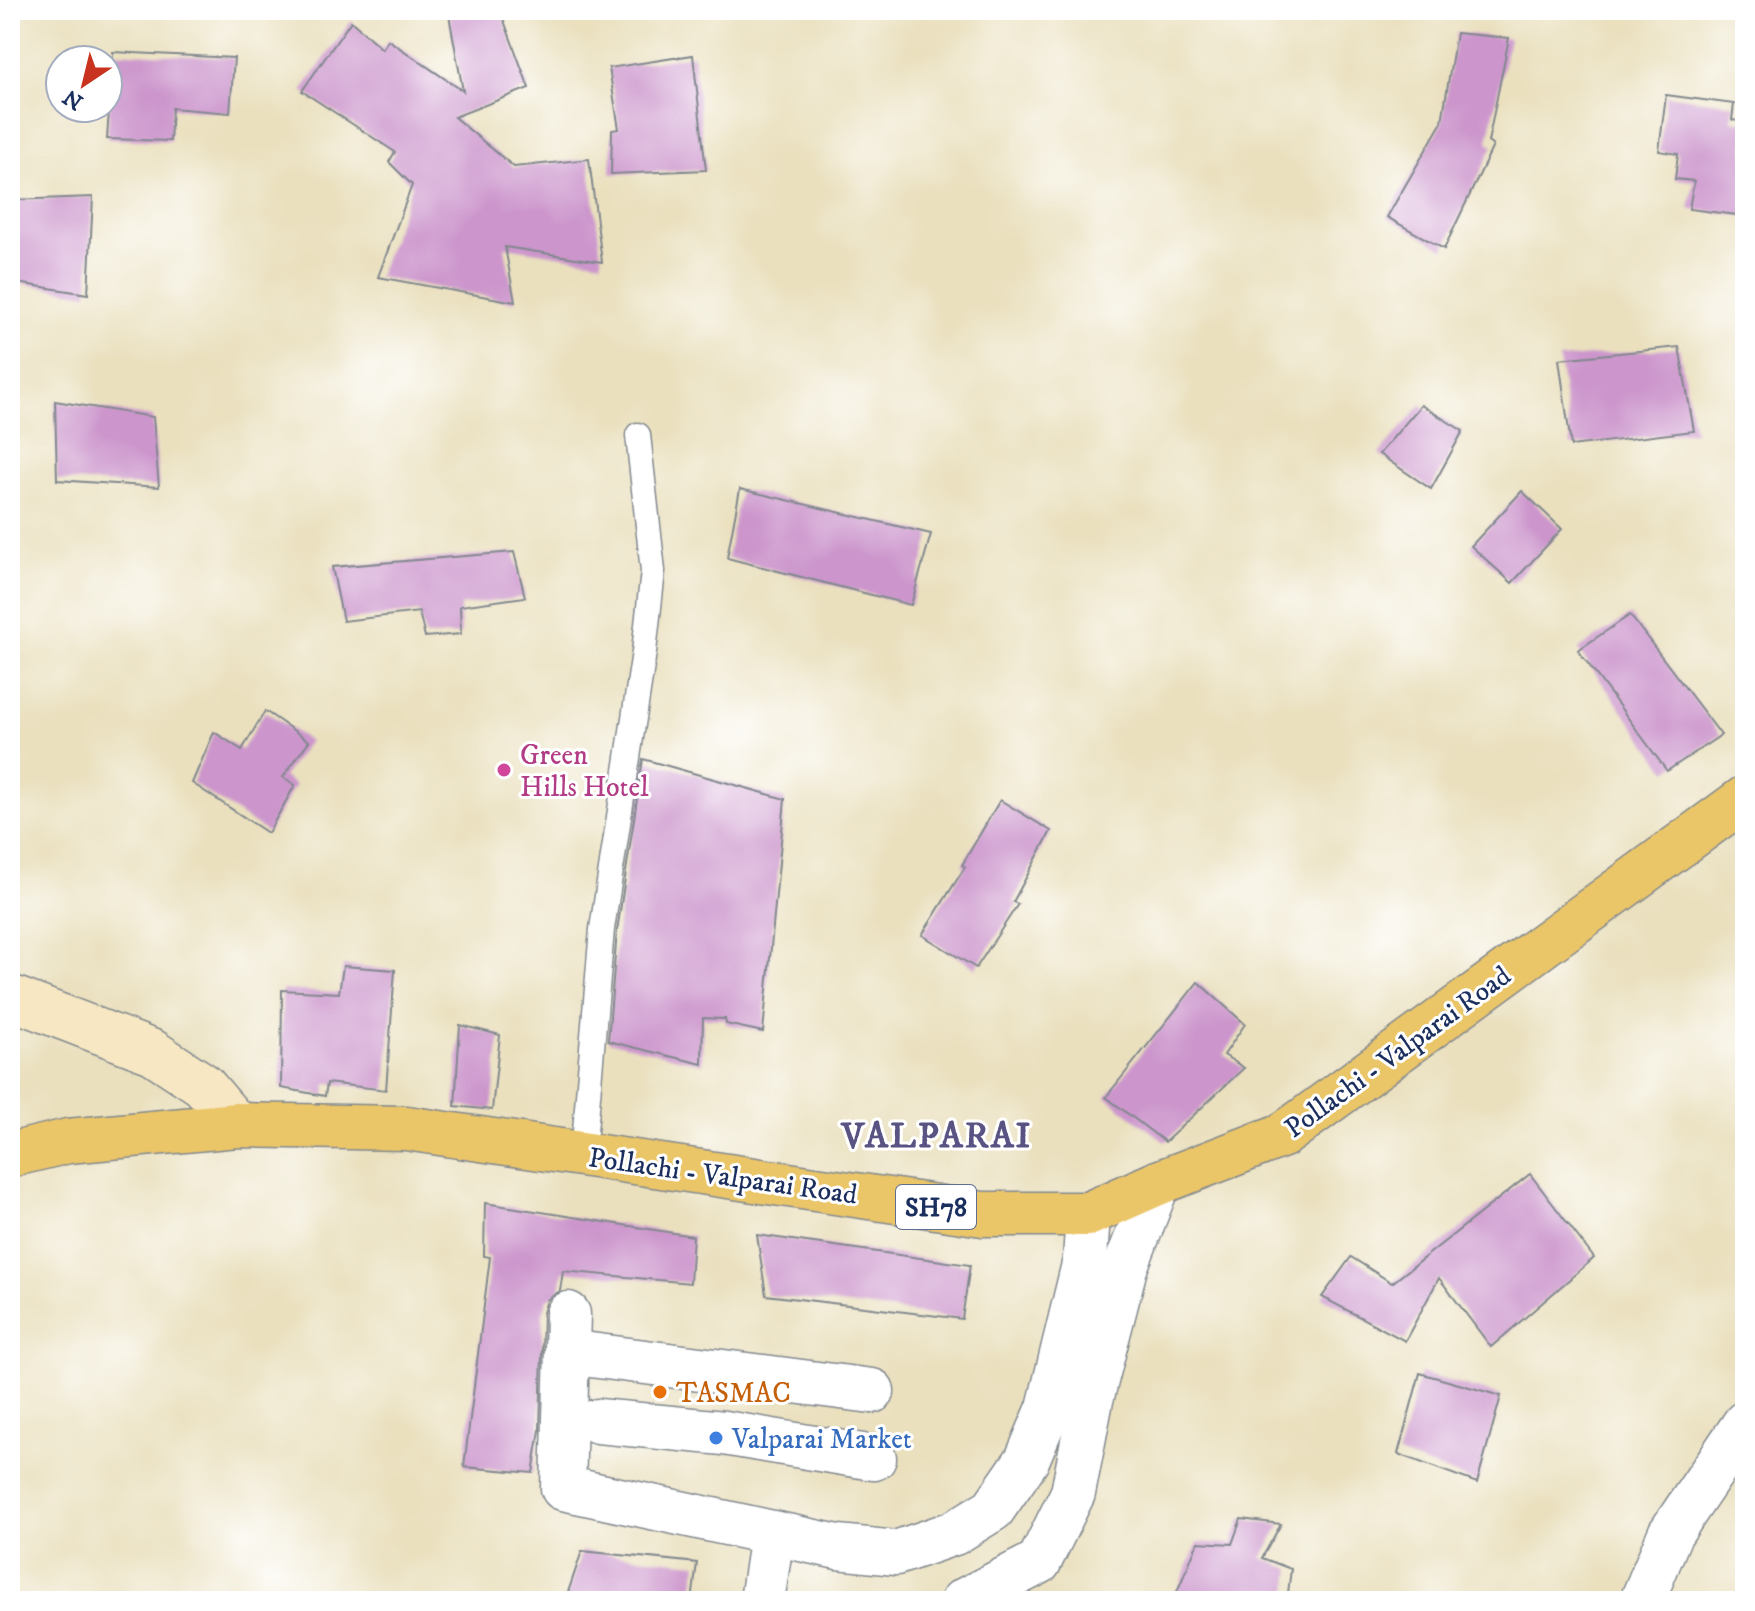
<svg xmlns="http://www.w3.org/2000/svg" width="1755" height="1611" viewBox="0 0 1755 1611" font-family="'IM FELL DW Pica',serif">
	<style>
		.building { fill: #cc96cc }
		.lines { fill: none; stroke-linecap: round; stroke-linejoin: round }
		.lane-casing { stroke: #82888e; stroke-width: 27 }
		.street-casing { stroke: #82888e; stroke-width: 47 }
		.secondary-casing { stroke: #82888e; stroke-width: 47 }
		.primary-casing { stroke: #82888e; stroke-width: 47 }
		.lane { stroke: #fff; stroke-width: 24 }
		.street { stroke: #fff; stroke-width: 44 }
		.secondary { stroke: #f7e8c3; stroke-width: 44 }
		.primary { stroke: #ebc669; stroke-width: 44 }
		.hotel-dot { fill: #d1479c; stroke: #fff; stroke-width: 3 }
		.food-dot { fill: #e8710a; stroke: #fff; stroke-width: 3 }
		.shop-dot { fill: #3f7fe0; stroke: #fff; stroke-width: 3 }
		.labels { text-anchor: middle; stroke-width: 6; stroke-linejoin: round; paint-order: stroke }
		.shield { fill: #fff; stroke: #5f6d8e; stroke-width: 2 }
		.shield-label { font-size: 26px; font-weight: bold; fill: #1b2f5e }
		.hotel-label { font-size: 28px; fill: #b23c85; stroke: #fff; text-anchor: start }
		.street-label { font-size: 28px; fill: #1b2f5e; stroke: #fff }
		.food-label { font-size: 28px; fill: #c56008; stroke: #fff; text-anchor: start }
		.shop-label { font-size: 28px; fill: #366cbe; stroke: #fff; text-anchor: start }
		.district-label { font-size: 36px; font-weight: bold; letter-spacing: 2px; fill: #595384; stroke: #fff }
	</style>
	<rect width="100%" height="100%" fill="#fff"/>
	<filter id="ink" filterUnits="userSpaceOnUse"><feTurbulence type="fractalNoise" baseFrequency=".0125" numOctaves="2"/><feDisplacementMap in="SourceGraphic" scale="16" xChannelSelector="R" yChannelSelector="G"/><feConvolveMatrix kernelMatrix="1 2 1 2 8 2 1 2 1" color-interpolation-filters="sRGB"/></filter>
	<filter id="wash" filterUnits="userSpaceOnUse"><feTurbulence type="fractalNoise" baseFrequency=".006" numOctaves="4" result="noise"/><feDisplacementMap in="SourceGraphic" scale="32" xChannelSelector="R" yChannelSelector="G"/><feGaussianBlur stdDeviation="1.8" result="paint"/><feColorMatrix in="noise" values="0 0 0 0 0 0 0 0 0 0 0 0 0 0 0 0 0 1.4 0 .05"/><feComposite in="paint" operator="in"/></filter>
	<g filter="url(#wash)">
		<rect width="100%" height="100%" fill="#eae0be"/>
		<g id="blocks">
			<!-- building -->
			<g class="building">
				<path d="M448,10H500L529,88L454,117L514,167L589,159L602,262L505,247L515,302L378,277L412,185L389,162L395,152L302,91L351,21L382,49L388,40L463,91Z"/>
				<path d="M1456,33L1509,38L1488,142L1493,146L1444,249L1387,217L1442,122Z"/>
				<path d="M113,52L234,58L230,113L172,108L170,141L107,139Z"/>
				<path d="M693,55L706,170L611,174L612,130L619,129L609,68Z"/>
				<path d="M1666,95L1734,104L1732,120L1745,122V216L1689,209L1694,181L1675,179L1678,154L1659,151Z"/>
				<path d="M93,197L88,294L10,282V200Z"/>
				<path d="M1679,347L1694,431L1571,446L1559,359Z"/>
				<path d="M55,401L153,417L159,487L57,480Z"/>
				<path d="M1421,405L1463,431L1431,489L1379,454Z"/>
				<path d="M740,489L931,534L911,605L727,558Z"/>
				<path d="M1522,491L1562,529L1512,583L1471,546Z"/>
				<path d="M514,552L525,597L460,606L461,634L425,637L419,612L343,621L332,567Z"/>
				<path d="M1630,615L1721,735L1667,771L1578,650Z"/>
				<path d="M265,711L309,741L283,777L295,785L268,833L192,783L214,732L242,750Z"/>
				<path d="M643,759L785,799L763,1032L726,1024L725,1019L703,1018L702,1064L608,1041L617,931Z"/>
				<path d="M1000,800L1051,831L1013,902L1018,904L976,968L922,935L965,867L962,865Z"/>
				<path d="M343,966L395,970L386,1090L327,1083L325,1096L281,1088L282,990L339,993Z"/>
				<path d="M1198,982L1245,1024L1224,1055L1244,1068L1165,1142L1106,1097Z"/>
				<path d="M460,1025L500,1035L492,1110L455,1106Z"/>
				<path d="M1530,1174L1594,1258L1491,1347L1439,1278L1405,1341L1322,1297L1351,1257L1392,1283Z"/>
				<path d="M485,1203L693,1236L690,1283L563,1271L560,1291L547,1300L543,1313L540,1430L533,1473L464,1467L490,1257L484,1256Z"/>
				<path d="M757,1235L970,1265L962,1319L766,1295Z"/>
				<path d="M1420,1373L1501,1396L1477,1483L1398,1454Z"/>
				<path d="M1241,1519L1281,1524L1262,1558L1291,1569L1287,1601H1173L1198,1542L1232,1544Z"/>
				<path d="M582,1551L697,1563L692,1601H565Z"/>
			</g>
		</g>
	</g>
	<g filter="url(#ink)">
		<use href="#blocks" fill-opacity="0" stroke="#82888e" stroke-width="2"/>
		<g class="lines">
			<defs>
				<path id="lane" d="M583,1155L602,929L644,652L653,571L638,435"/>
				<g id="street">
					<path d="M567,1352L872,1391"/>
					<path d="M598,1421L724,1433L874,1458"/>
					<path d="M563,1488L568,1314L563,1488L838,1547L896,1553L954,1533L993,1509L1027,1460L1049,1408L1085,1260L1088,1214"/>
					<path d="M762,1601L772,1534"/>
					<path d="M963,1601L1039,1562L1073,1493L1091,1400L1125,1268L1158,1183"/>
					<path d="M1642,1601L1670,1534L1745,1423"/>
				</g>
				<path id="secondary" d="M10,997L153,1052L203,1085L237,1125"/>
				<path id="primary" d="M10,1155L68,1141L237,1125L406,1128L983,1214H1088L1158,1183L1283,1135L1745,798"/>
			</defs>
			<!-- lane casing -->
			<use href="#lane" class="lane-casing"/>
			<!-- street casing -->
			<use href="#street" class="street-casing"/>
			<!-- secondary casing -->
			<use href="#secondary" class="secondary-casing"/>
			<!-- primary casing -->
			<use href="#primary" class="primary-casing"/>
			<!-- lane -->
			<use href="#lane" class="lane"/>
			<!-- street -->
			<use href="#street" class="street"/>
			<!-- secondary -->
			<use href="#secondary" class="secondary"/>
			<!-- primary -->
			<use href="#primary" class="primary"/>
		</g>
	</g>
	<!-- markers -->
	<circle class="hotel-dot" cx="504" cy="770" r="8"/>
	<circle class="food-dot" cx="660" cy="1392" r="8"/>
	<circle class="shop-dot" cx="716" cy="1438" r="8"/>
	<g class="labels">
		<!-- shield labels -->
		<rect class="shield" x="896" y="1185" width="80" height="44" rx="6"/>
		<g class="shield-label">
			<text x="936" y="1216">SH78</text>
		</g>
		<!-- hotel labels -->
		<g class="hotel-label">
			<text x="520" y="764">Green<tspan x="520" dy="32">Hills Hotel</tspan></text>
		</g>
		<!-- street labels -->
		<g class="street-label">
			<text transform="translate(1397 1051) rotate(-36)" y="10">Pollachi - Valparai Road</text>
			<text transform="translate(723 1175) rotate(8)" y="10">Pollachi - Valparai Road</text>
		</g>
		<!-- food labels -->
		<g class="food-label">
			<text x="676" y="1402">TASMAC</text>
		</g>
		<!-- shop labels -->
		<g class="shop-label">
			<text x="732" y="1448">Valparai Market</text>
		</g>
		<!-- district labels -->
		<g class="district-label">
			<text x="937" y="1147">VALPARAI</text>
		</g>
	</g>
	<!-- margin -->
	<rect width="1755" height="1611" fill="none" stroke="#fff" stroke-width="40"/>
	<!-- north arrow -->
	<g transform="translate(84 84) rotate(215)"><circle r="38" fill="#ffffff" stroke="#a4acbf" stroke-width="2"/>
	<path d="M0-6L14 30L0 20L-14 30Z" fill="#c8321e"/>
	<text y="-12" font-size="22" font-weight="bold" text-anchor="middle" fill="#1b2f5e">N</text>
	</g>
</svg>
